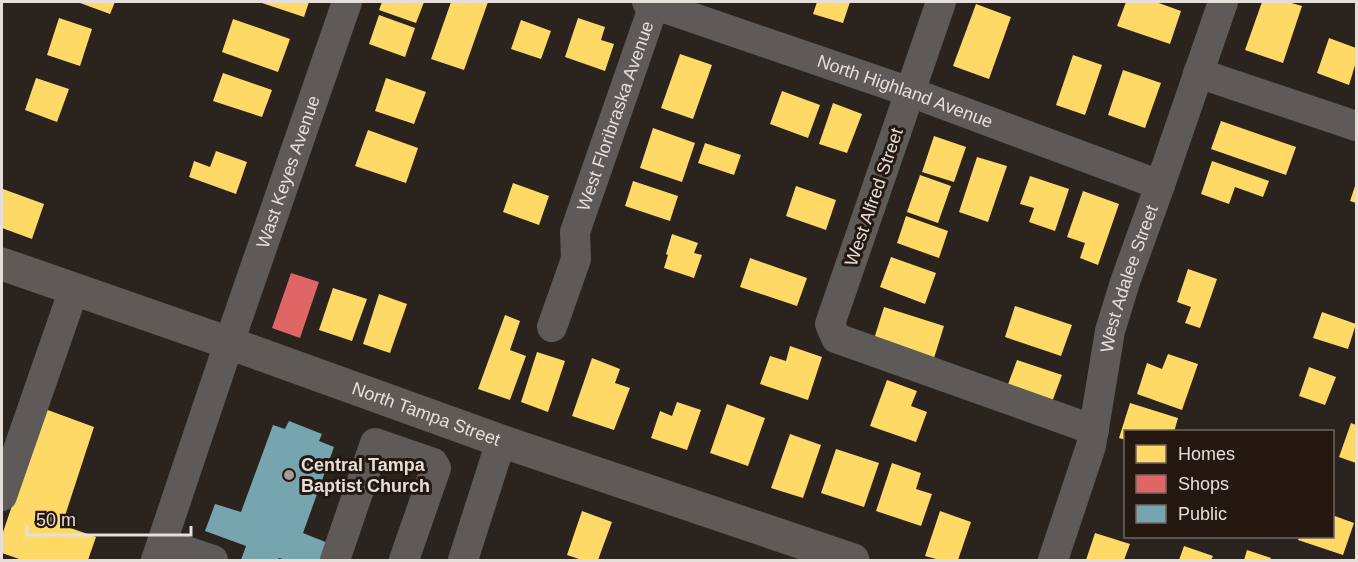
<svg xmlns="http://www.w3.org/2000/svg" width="1358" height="562" viewBox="0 0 1358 562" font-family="Helvetica,sans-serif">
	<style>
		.homes { fill: #ffd966 }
		.shops { fill: #e06666 }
		.public { fill: #76a5af }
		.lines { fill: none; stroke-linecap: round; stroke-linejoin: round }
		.minor { stroke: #5d5a57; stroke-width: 30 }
		.major { stroke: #5f5a56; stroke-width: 33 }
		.poi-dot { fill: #a49d98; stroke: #241811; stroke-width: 2 }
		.labels { text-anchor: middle; stroke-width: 6; stroke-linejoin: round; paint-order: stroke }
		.street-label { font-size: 18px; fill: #e6ded9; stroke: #241811 }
		.poi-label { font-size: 18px; font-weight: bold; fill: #e6ded9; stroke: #241811; text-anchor: start }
	</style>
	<rect width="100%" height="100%" fill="#2a231e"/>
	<!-- homes -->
	<g class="homes">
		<path d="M81,2H115L110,14L80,3Z"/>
		<path d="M259,2H309L304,17Z"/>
		<path d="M382,2H424L416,23L379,10Z"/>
		<path d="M451,2H488L464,70L431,59Z"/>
		<path d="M817,2H850L843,23L813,14Z"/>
		<path d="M1126,2H1156L1181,11L1170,44L1117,26Z"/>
		<path d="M1262,2H1288L1302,6L1283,63L1245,50Z"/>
		<path d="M976,4L1011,17L989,79L953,66Z"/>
		<path d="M379,15L415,28L405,57L369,44Z"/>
		<path d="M59,18L92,29L80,66L47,55Z"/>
		<path d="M578,18L605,27L601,40L614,44L605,71L565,57Z"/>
		<path d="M233,19L290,39L278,72L222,52Z"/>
		<path d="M521,20L551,31L541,59L511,49Z"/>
		<path d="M1329,38L1356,48V62L1349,85L1317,73Z"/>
		<path d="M680,54L712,65L693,119L661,108Z"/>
		<path d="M1073,55L1102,65L1085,115L1056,105Z"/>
		<path d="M1123,70L1161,83L1145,128L1108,115Z"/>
		<path d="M223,73L272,90L262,117L213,101Z"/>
		<path d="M36,78L69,89L57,122L25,110Z"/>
		<path d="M386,78L426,92L414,124L375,111Z"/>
		<path d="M782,91L820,105L808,138L770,124Z"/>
		<path d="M833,103L862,114L847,153L819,144Z"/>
		<path d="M1221,121L1296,147L1286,175L1211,149Z"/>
		<path d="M653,128L695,143L682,182L640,168Z"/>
		<path d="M368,130L418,148L406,183L355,166Z"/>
		<path d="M934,136L966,147L954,182L922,172Z"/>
		<path d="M705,143L741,155L734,175L698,163Z"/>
		<path d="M216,151L247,162L236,194L189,177L194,161L210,167Z"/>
		<path d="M977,157L1007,166L988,222L959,212Z"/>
		<path d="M1212,161L1269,181L1263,197L1235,187L1229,204L1201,194Z"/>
		<path d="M920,175L951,186L938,223L907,212Z"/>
		<path d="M1030,176L1069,189L1055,231L1029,222L1034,208L1020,204Z"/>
		<path d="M633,181L678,196L670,221L625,206Z"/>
		<path d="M513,183L549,196L539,225L503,212Z"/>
		<path d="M1356,183V203L1350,201Z"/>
		<path d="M796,186L836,200L826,230L786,216Z"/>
		<path d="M3,189L44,204L32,239L2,228V193Z"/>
		<path d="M1083,191L1119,204L1098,265L1080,258L1085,243L1067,237Z"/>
		<path d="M906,216L948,231L939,258L897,243Z"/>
		<path d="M672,234L698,243L694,253L702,255L694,278L664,268L668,255L666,254Z"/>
		<path d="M891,257L936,273L925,304L880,287Z"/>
		<path d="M750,258L807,278L797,306L740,287Z"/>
		<path d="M1188,269L1217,279L1200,328L1185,323L1191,307L1177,302Z"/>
		<path d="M333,288L367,299L352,341L319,330Z"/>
		<path d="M379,294L407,304L390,353L363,344Z"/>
		<path d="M1015,306L1072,325L1061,356L1005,337Z"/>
		<path d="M884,307L944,326L934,358L874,339Z"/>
		<path d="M1322,312L1356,324L1348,349L1313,338Z"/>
		<path d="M505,315L520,321L510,350L526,356L510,400L478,389Z"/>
		<path d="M790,346L822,357L808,400L760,384L770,356L786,361Z"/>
		<path d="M537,352L565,361L548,412L521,402Z"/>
		<path d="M1168,354L1198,364L1182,410L1137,394L1147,363L1162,369Z"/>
		<path d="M592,358L620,369L615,383L630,388L614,430L572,416Z"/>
		<path d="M1017,360L1062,375L1052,402L1007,387Z"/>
		<path d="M1309,367L1336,377L1325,405L1299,396Z"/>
		<path d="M887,380L917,391L911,406L927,412L916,442L870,426Z"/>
		<path d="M677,402L701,410L687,450L651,438L660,411L672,416Z"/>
		<path d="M1130,403L1178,418L1174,432H1126V440L1119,438Z"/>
		<path d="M727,404L765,418L748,466L710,453Z"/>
		<path d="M45,409L94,427L62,525L96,537L88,560H22L2,553V535Z"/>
		<path d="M1351,423L1356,425V463L1339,457Z"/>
		<path d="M790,434L821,445L803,498L771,488Z"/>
		<path d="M836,449L879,463L864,507L821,493Z"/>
		<path d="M892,463L921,473L916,489L932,494L921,526L876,511Z"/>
		<path d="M582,511L612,522L598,560H582L567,555Z"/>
		<path d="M940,511L971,522L958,560H940L925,556Z"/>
		<path d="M1332,515L1354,523L1343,555L1298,540L1300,536H1332Z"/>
		<path d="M1095,533L1130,544L1124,560H1086Z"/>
		<path d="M1184,546L1213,556L1211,560H1179Z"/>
		<path d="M1247,550L1271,558L1270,560H1244Z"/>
	</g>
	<!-- shops -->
	<path class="shops" d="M291,273L319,282L300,338L272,328Z"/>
	<!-- public -->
	<path class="public" d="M289,421L322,434L319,441L334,447L303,533L328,543L321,560H287L279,558L277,560H241L246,546L205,531L215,504L241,512L273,425L285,429Z"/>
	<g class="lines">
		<!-- minor -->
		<g class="minor">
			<path id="s1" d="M647,2L910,92L1160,185"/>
			<path d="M941,2L830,324L836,338L1094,430"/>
			<path d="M1198,73L1356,126"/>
			<path id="s2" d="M552,327L576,259L575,232L655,2"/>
			<path d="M2,496L74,289"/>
			<path d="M162,543L213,560"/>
			<path id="s3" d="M156,560L229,343L347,2"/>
			<path d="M335,560L375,443L433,463L436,468L404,560"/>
			<path d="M463,560L501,441"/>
			<path id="s4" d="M1053,560L1091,446L1110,331L1125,282L1160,185L1223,2"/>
		</g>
		<!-- major -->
		<path class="major" id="s5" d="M2,264L229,343L501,441L853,560"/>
	</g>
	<!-- markers -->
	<circle class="poi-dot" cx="289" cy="475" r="6"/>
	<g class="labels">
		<!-- street labels -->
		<g class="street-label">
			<text dy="6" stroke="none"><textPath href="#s1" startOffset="273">North Highland Avenue</textPath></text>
			<text dy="6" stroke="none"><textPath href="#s2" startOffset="222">West Floribraska Avenue</textPath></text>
			<text dy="6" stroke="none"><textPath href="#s3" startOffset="410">Wast Keyes Avenue</textPath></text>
			<text transform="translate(874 197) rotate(-71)" y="6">West Alfred Street</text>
			<text dy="6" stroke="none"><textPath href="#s4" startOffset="292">West Adalee Street</textPath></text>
			<text dy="6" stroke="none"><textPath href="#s5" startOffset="450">North Tampa Street</textPath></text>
		</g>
		<!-- poi labels -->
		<g class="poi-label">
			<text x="301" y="471">Central Tampa<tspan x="301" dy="21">Baptist Church</tspan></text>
		</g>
	</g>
	<!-- border -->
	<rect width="1358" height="562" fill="none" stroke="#e6ded9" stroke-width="6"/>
	<!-- legend -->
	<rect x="1124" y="430" width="210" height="108" fill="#241811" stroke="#726761" stroke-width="1.5"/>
	<rect x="1136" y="445" width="30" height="18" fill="#ffd966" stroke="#726761" stroke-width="1.5"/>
	<text x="1178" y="460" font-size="18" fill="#e6ded9">Homes</text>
	<rect x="1136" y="475" width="30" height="18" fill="#e06666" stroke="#726761" stroke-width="1.5"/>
	<text x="1178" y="490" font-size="18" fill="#e6ded9">Shops</text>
	<rect x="1136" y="505" width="30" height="18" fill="#76a5af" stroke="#726761" stroke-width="1.5"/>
	<text x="1178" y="520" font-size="18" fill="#e6ded9">Public</text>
	<!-- scale -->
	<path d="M27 526v9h164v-9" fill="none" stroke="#e6ded9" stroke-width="3"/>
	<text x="36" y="526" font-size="18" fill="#e6ded9" stroke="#241811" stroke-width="4.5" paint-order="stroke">50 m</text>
</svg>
